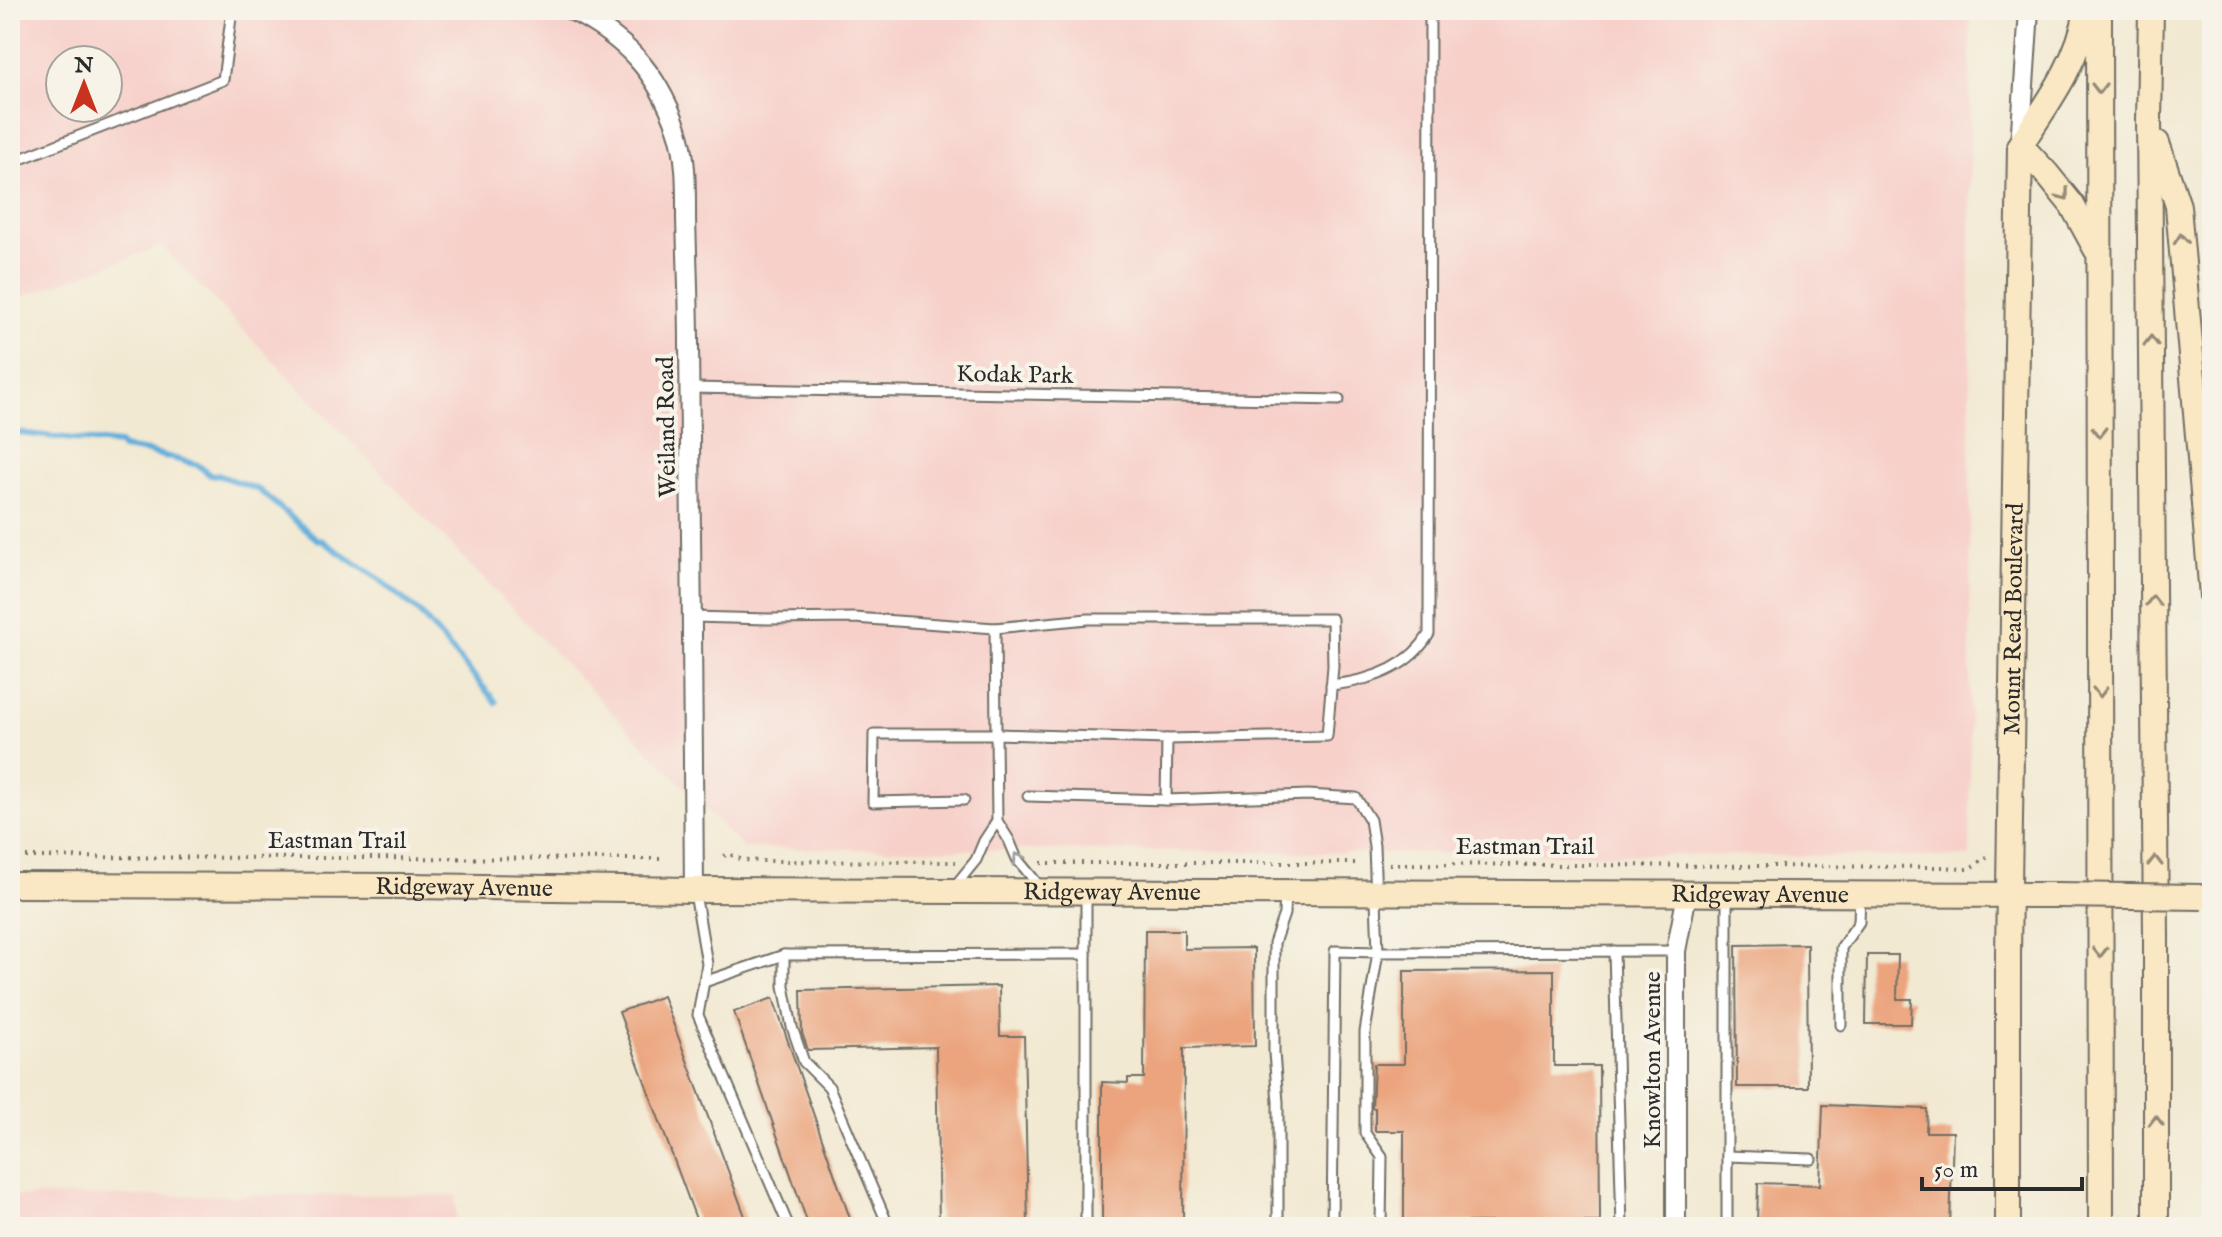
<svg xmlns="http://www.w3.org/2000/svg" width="2222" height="1237" viewBox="0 0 2222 1237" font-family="'IM FELL English',serif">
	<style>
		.built { fill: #f7d0ca; fill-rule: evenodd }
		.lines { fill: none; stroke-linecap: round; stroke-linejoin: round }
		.stream { stroke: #62aedb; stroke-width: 6 }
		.building { fill: #eba47e }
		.lane-casing { stroke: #716e65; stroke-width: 13 }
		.street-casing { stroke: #716e65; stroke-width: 22 }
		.secondary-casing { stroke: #716e65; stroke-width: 28 }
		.path { stroke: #716e65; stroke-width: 4; stroke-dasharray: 2 6; stroke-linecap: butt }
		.lane { stroke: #fff; stroke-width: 9 }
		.street { stroke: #fff; stroke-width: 18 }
		.secondary { stroke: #fae7c3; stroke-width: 24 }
		.secondary-bridge-casing { stroke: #716e65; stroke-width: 28; stroke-linecap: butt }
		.secondary-bridge { stroke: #fae7c3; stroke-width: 24 }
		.oneway { stroke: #928977 }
		.oneway2 { stroke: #a0a0a0 }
		.labels { text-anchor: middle; stroke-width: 8; stroke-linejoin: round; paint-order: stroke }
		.street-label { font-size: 24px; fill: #2b2b2b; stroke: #f7f3e8 }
	</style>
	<rect width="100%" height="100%" fill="#f7f3e8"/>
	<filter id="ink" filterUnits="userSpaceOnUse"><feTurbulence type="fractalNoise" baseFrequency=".0125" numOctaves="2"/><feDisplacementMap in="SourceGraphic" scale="16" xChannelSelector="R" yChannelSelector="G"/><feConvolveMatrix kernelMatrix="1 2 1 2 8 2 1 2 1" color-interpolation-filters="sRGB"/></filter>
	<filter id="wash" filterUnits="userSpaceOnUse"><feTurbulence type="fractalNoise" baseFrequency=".006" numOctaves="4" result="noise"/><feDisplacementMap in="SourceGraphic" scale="32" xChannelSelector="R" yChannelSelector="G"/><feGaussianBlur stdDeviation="1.8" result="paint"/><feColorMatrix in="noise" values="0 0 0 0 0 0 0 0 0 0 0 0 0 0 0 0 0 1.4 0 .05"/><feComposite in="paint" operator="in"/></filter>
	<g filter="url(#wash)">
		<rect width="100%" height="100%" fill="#f2e9d2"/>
		<!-- built -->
		<g class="built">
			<path d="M10,10H1970V857L743,848L162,246L10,301ZM60,60H108V108H60Z"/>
			<path d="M456,1195V1227H10V1196Z"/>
		</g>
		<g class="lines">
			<!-- stream -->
			<path class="stream" d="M10,432L120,444L122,448L149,452L198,465L210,475H218L259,490L318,540H321L376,577L419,612L496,702"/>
		</g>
		<g id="blocks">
			<!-- building -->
			<g class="building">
				<path d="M1145,930H1184V949L1254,948L1255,1046L1184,1048L1183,1227H1102V1082L1128,1083V1078H1144Z"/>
				<path d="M1807,944L1808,1087H1737L1736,945Z"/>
				<path d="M1867,955H1898L1897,999H1912L1911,1024H1866Z"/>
				<path d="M1554,970V1066H1599L1600,1222H1404V1131H1375V1108H1372L1374,1064H1404V971Z"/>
				<path d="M999,986L1000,1036H1024L1028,1227H939L936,1047L808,1050L802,1033L801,990Z"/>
				<path d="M663,996L749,1227H699L619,1012Z"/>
				<path d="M773,998L791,1050L853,1227H809L734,1012Z"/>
				<path d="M1823,1105L1927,1109L1926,1132H1953L1950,1227H1757L1758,1183L1820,1185Z"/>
			</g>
		</g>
	</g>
	<g filter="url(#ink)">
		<use href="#blocks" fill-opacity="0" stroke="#716e65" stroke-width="2"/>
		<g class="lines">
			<defs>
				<g id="lane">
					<path d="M10,163L223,80L232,10"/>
					<path d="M690,388L1339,400"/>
					<path d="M692,617L768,619L854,618L995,628L996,734H874L873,802L964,800"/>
					<path d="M995,628L1088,619H1332L1333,666L1327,736L1167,739"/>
					<path d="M1331,685C1369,681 1409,668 1429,634L1430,10"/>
					<path d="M1028,796L1166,800"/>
					<path d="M997,821L1009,840L1017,859L1041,888"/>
					<path d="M954,887L976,860L984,841L997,821L996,734L1167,739L1166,800L1308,795L1356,798L1370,820L1374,846L1378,952L1676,951"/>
					<path d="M695,893L707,964L698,1015L789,1227"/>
					<path d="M1086,894V1227"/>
					<path d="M1727,894V1227"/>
					<path d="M1614,951L1622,1227"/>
					<path d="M784,955V986L792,1027L804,1062L829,1087L888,1225"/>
					<path d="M704,982L784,955L1086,954"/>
					<path d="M1841,1025V948L1859,922L1860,895"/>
					<path d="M1727,1156L1811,1159"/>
					<path d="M1278,1227V1102L1274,1053V943L1284,914L1285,892"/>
					<path d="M1332,1227L1335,951L1378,952L1365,1032V1133L1382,1157L1381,1227"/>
				</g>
				<g id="street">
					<path d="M571,10C625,38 656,70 677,128C687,156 686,189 686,218C687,260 689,303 689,345C692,527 692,708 694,890"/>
					<path d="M2020,145L2029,10"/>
					<path d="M1676,1227V951L1687,894"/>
				</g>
				<g id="secondary">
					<path d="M2099,10L2101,1227"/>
					<path d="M2151,10L2149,121L2156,936V1227"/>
					<path d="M2157,143L2178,206L2212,596"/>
					<path d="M2020,145C2048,103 2079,61 2087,10"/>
					<path d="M2020,145L2047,174L2072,205L2096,249"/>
					<path id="s1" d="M10,885L409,886L694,890L2057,895"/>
					<path id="s2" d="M2008,1227V955L2020,145"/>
				</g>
			</defs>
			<!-- lane casing -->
			<use href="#lane" class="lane-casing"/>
			<!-- street casing -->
			<use href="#street" class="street-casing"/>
			<!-- secondary casing -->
			<use href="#secondary" class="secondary-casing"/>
			<!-- path -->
			<g class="path">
				<path d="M724,856L729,854L743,860L764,861L956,862"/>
				<path d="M10,857L664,859"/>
				<path d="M1041,863H1360"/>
				<path d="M1389,864L1945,867C1974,871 1965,870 1987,857"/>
			</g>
			<!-- lane -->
			<use href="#lane" class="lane"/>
			<!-- street -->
			<use href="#street" class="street"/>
			<!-- secondary -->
			<use href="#secondary" class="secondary"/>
			<defs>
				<path id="secondary-bridge" d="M2057,895L2202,897"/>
			</defs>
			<!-- secondary-bridge casing -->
			<use href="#secondary-bridge" class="secondary-bridge-casing"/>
			<!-- secondary-bridge -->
			<use href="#secondary-bridge" class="secondary-bridge"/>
		</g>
		<!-- one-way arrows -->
		<defs><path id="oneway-chevron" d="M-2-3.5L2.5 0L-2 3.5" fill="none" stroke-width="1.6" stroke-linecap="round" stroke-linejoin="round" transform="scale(2)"/></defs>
		<g class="oneway">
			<use href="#oneway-chevron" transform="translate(2099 88) rotate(90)"/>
			<use href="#oneway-chevron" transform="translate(2064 195) rotate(52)"/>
			<use href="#oneway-chevron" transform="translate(2181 239) rotate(-95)"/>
			<use href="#oneway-chevron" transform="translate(2151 341) rotate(-90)"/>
			<use href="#oneway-chevron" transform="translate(2099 432) rotate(90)"/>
			<use href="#oneway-chevron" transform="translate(2153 601) rotate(-90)"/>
			<use href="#oneway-chevron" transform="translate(2100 692) rotate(90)"/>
			<use href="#oneway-chevron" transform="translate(2155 861) rotate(-90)"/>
			<use href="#oneway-chevron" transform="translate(2100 952) rotate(90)"/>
			<use href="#oneway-chevron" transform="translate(2156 1121) rotate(-90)"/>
		</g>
		<use class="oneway2" href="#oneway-chevron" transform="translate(1018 858) rotate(-122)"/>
	</g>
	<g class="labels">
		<!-- street labels -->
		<g class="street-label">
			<text transform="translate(1015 374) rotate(1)" y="8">Kodak Park</text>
			<text transform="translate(666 427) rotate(-91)" y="8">Weiland Road</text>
			<text dy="8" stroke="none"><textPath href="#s2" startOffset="608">Mount Read Boulevard</textPath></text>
			<text x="337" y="848">Eastman Trail</text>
			<text x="1525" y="854">Eastman Trail</text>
			<text dy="8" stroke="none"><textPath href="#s1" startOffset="454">Ridgeway Avenue</textPath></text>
			<text dy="8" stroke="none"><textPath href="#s1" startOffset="1102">Ridgeway Avenue</textPath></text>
			<text dy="8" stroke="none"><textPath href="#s1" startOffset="1750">Ridgeway Avenue</textPath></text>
			<text transform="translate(1652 1060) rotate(-90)" y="8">Knowlton Avenue</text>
		</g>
	</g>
	<!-- margin -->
	<rect width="2222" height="1237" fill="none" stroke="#f7f3e8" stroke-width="40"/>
	<!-- north arrow -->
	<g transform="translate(84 84)"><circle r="38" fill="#f7f3e8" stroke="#a5a39c" stroke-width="2"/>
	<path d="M0-6L14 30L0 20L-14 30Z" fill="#c8321e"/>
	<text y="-12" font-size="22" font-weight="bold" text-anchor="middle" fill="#2b2b2b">N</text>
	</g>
	<!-- scale -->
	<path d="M1922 1177v12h160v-12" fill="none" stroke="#2b2b2b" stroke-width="4"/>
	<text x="1934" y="1177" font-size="24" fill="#2b2b2b" stroke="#f7f3e8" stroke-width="6" paint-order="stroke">50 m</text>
</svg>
